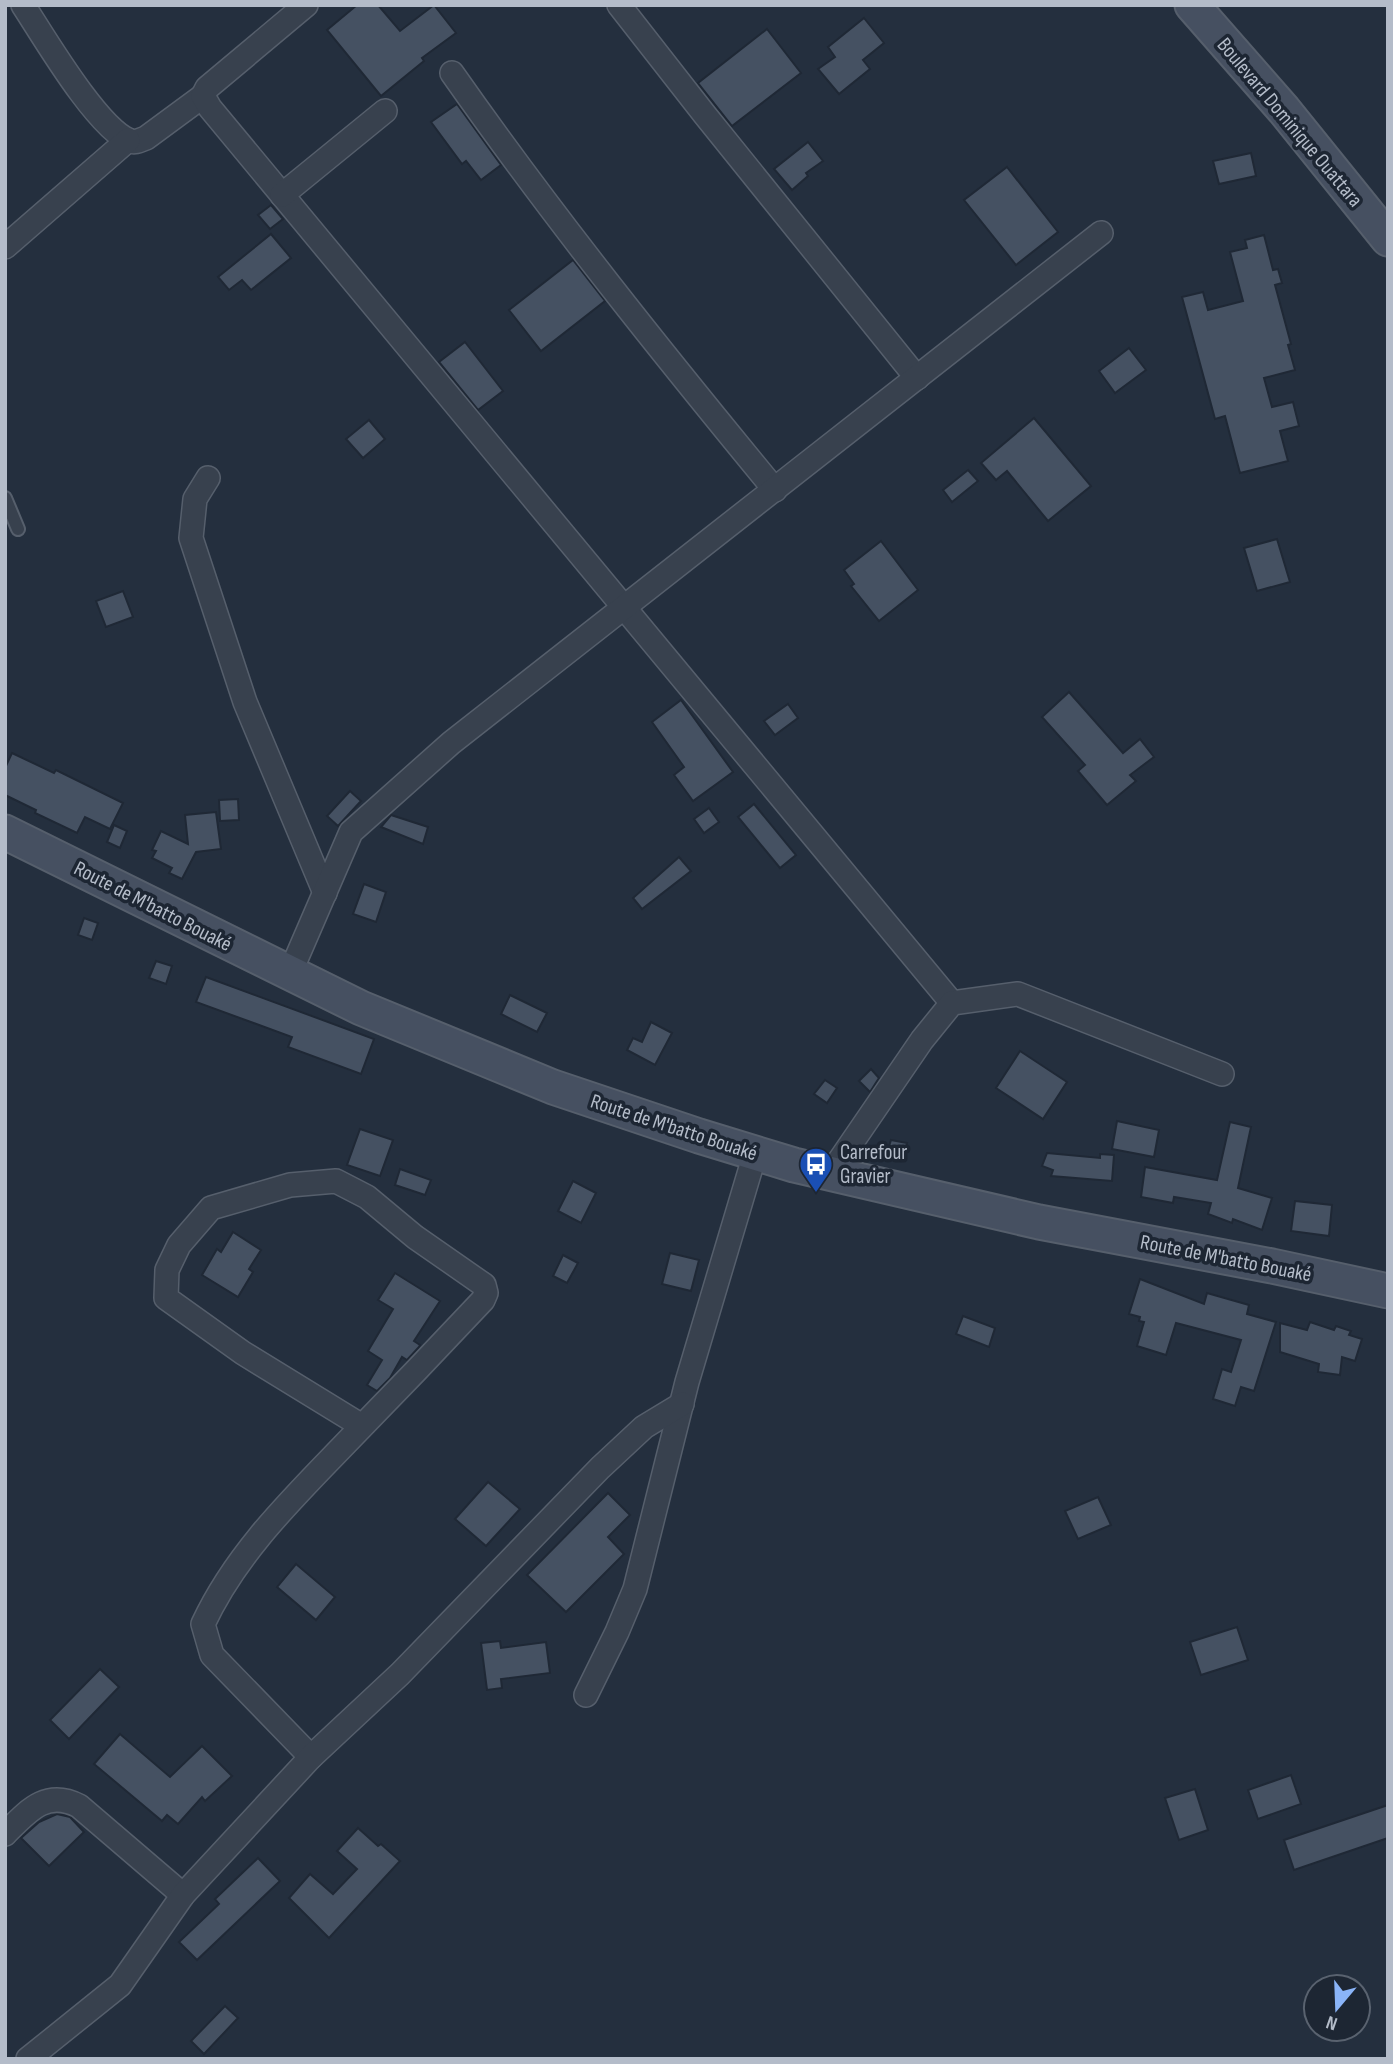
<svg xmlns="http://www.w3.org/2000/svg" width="1393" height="2064" viewBox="0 0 1393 2064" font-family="'Sofia Sans Condensed',sans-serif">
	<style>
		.building { fill: #455162; stroke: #1f2835; stroke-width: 2 }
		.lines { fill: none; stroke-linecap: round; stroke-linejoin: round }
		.lane-casing { stroke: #565f6c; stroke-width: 16 }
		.street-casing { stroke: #565f6c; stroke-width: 26 }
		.secondary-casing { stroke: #565f6c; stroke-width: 37 }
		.lane { stroke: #38414e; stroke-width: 12 }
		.street { stroke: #38414e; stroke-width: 23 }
		.secondary { stroke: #465061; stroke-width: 33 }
		.labels { text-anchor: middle; stroke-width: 7; stroke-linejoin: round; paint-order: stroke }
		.street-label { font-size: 21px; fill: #b4bcc9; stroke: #1d2633 }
		.poi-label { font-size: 21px; fill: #b4bcc9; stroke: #1d2633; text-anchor: start }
	</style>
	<rect width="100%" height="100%" fill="#242f3e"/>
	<!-- building -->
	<g class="building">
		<path d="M357,5H378L400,31L434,5L456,33L422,58L424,61L381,96L327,30Z"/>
		<path d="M864,18L884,43L863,60L870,69L839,94L818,69L835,57L828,47Z"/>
		<path d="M767,29L801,73L732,126L698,83Z"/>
		<path d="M457,104L501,165L481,180L466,161L462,164L431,122Z"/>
		<path d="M808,142L823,161L806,173L808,176L792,190L774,169Z"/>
		<path d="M1251,153L1256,176L1219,184L1213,161Z"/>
		<path d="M1007,167L1058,232L1016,265L964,200Z"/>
		<path d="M271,205L283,219L270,229L258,215Z"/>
		<path d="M271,234L291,258L251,290L242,280L229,290L218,277Z"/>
		<path d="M1264,235L1273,270L1278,269L1282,283L1275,285L1291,344L1288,345L1295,370L1264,378L1272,407L1293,402L1299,426L1280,431L1288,461L1240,473L1225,416L1215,419L1182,297L1203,292L1208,310L1243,301L1230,252L1247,248L1245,240Z"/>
		<path d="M573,260L605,301L541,351L509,310Z"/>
		<path d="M465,342L503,391L478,410L439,362Z"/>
		<path d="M1129,348L1146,370L1115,393L1099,371Z"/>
		<path d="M1034,418L1091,486L1048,521L1007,471L996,480L981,463Z"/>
		<path d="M369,420L385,439L363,458L346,439Z"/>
		<path d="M968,470L978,481L952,502L943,490Z"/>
		<path d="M1277,539L1290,582L1257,591L1244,548Z"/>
		<path d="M881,541L918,590L879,621L851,586L854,584L844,570Z"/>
		<path d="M123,591L133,617L106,627L96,601Z"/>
		<path d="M1069,692L1123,753L1140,739L1154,757L1130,775L1136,781L1107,805L1078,771L1085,765L1042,717Z"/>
		<path d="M681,700L733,772L693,801L674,775L684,767L652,722Z"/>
		<path d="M788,704L798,718L775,735L764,721Z"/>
		<path d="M12,753L54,773L56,770L123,803L110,829L85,817L77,833L35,813L36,810L5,795V768Z"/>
		<path d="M350,791L361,801L338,826L327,816Z"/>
		<path d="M238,799L239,820L220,821L219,800Z"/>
		<path d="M754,804L796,855L780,868L738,817Z"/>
		<path d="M709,808L719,822L704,833L694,819Z"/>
		<path d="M216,812L221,849L196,852L182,879L169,873L172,868L152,858L156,851L152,850L161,831L188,844L185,815Z"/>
		<path d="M391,815L428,827L423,844L381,827Z"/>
		<path d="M114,825L127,831L120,848L107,842Z"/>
		<path d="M679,857L691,871L642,909L633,898Z"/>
		<path d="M364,884L386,892L376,922L353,914Z"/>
		<path d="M84,918L98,923L92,940L78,935Z"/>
		<path d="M156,961L172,966L166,984L149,978Z"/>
		<path d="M206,977L374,1039L361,1074L288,1047L292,1037L196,1002Z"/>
		<path d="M510,995L547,1013L537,1032L501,1014Z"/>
		<path d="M651,1022L672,1033L655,1065L627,1050L633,1038L642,1042Z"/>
		<path d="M1020,1051L1067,1082L1043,1119L996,1088Z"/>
		<path d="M871,1069L879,1078L870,1092L859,1081Z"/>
		<path d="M825,1080L837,1088L827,1103L814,1094Z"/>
		<path d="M1117,1121L1159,1130L1154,1157L1112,1149Z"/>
		<path d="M1230,1122L1251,1127L1238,1188L1272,1198L1262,1230L1233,1219L1232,1223L1208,1214L1211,1203L1174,1197L1173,1203L1141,1197L1145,1167L1217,1180Z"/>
		<path d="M360,1129L393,1140L380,1176L347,1165Z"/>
		<path d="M891,1140L907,1143L903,1160L886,1156Z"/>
		<path d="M1047,1153L1100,1158V1154L1114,1155L1112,1181L1051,1176L1053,1170L1042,1166Z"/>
		<path d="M400,1169L431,1180L425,1195L395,1185Z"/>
		<path d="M573,1181L596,1193L581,1223L558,1211Z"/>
		<path d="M1295,1201L1332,1205L1329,1236L1291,1231Z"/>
		<path d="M233,1232L261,1250L249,1269L253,1272L238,1297L202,1275L217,1249L221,1252Z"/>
		<path d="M670,1253L699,1260L691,1291L662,1284Z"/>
		<path d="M563,1255L578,1263L567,1283L553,1276Z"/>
		<path d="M395,1273L440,1301L414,1341L420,1345L419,1347L407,1360L402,1357L390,1378L377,1391L367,1385L382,1360L368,1351L393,1309L378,1300Z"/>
		<path d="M1140,1279L1204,1304L1207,1293L1249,1305L1247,1314L1276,1322L1254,1391L1241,1387L1235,1406L1213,1399L1222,1369L1231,1372L1241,1340L1176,1323L1166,1355L1137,1346L1144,1322L1139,1321L1140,1317L1129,1314Z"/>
		<path d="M963,1316L995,1328L989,1347L956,1334Z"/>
		<path d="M1310,1322L1334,1330L1336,1326L1351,1331L1349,1335L1362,1339L1355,1361L1342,1357L1340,1375L1318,1372L1319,1364L1280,1352V1323L1307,1330Z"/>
		<path d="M488,1482L520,1509L486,1546L455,1519Z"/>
		<path d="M608,1493L630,1515L608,1537L624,1554L566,1612L527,1575Z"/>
		<path d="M1098,1497L1111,1525L1078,1539L1065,1511Z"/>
		<path d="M296,1564L335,1597L316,1620L277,1587Z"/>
		<path d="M1237,1627L1248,1660L1201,1675L1190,1642Z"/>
		<path d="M500,1641L501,1648L546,1642L550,1673L501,1679L502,1688L487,1690L481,1643Z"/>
		<path d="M100,1669L119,1687L69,1739L50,1720Z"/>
		<path d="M120,1734L170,1777L202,1746L232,1776L205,1801L202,1797L178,1824L167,1815L162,1821L94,1764Z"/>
		<path d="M1291,1775L1301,1804L1258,1819L1248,1790Z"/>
		<path d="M1195,1789L1208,1830L1179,1840L1165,1798Z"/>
		<path d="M1388,1805V1838L1294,1870L1284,1840Z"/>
		<path d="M57,1814L70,1817L84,1832L49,1866L21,1838L39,1822Z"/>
		<path d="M358,1828L378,1846L381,1844L400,1861L329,1938L289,1898L310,1874L333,1894L357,1869L337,1851Z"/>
		<path d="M258,1858L280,1881L197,1960L179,1942L219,1904L215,1899Z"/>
		<path d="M225,2006L238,2018L204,2054L191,2041Z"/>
	</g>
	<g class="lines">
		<defs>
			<path id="lane" d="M5,498L18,529"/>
			<g id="street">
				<path d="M23,5C44,37 97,128 130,141C136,143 140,140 146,138L203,96"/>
				<path d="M306,5L207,88L203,96L210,108L952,1003"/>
				<path d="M619,5L705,115L917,378"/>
				<path d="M452,73C553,217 663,354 775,490"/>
				<path d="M282,195L385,111"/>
				<path d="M5,247L128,140"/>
				<path d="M208,478L195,499L191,538L245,702L325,893"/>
				<path d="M290,973L351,832L451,743L1101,233"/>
				<path d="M831,1173L922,1040L952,1003L1018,994L1222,1074"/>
				<path d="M586,1695L617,1632L635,1589L687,1382L755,1154"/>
				<path d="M311,1757L212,1655L203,1624C236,1553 292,1499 346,1443C392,1396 438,1348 483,1300L486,1293L484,1285L415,1237L367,1197L336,1181L290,1185L211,1208L179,1245L167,1270L166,1298L243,1353L362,1426"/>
				<path d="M5,1834C28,1811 46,1789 79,1806L183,1895"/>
				<path d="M28,2059L120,1985L183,1895L311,1757L400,1674L600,1468L644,1427L682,1404"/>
			</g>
			<g id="secondary">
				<path d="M1192,5L1284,110L1388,239"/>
				<path d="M5,832L361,1008L553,1087L699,1136L794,1165L1039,1222L1272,1266L1388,1291"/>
			</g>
		</defs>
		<!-- lane casing -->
		<use href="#lane" class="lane-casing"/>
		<!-- street casing -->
		<use href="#street" class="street-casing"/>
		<!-- secondary casing -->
		<use href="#secondary" class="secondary-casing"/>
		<!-- lane -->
		<use href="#lane" class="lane"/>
		<!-- street -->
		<use href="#street" class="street"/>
		<!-- secondary -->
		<use href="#secondary" class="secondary"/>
	</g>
	<!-- icons -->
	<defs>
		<symbol id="bus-pin" viewBox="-11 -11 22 30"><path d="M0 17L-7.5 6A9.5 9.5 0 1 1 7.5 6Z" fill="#1a4fb4" stroke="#1d2633"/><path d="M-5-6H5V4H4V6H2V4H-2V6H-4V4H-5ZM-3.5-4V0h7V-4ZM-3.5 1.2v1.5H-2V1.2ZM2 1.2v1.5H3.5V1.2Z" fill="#fff"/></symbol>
	</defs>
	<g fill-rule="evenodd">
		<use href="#bus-pin" x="797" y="1145" width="38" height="52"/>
	</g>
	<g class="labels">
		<!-- street labels -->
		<g class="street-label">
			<text transform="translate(1290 122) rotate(50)" y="7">Boulevard Dominique Ouattara</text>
			<text transform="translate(153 906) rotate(27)" y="7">Route de M'batto Bouaké</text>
			<text transform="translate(674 1127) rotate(18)" y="7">Route de M'batto Bouaké</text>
			<text transform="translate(1226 1258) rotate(11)" y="7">Route de M'batto Bouaké</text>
		</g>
		<!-- poi labels -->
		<g class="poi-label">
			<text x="840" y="1159">Carrefour<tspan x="840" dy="24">Gravier</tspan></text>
		</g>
	</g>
	<!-- border -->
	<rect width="1393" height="2064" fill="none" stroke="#b4bcc9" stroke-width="14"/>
	<!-- north arrow -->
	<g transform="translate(1337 2008) rotate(199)"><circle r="33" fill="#1d2633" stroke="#59626f" stroke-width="2"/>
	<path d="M0-5L12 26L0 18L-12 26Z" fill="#8ab4f8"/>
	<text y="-10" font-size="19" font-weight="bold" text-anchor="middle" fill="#b4bcc9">N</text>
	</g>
</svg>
